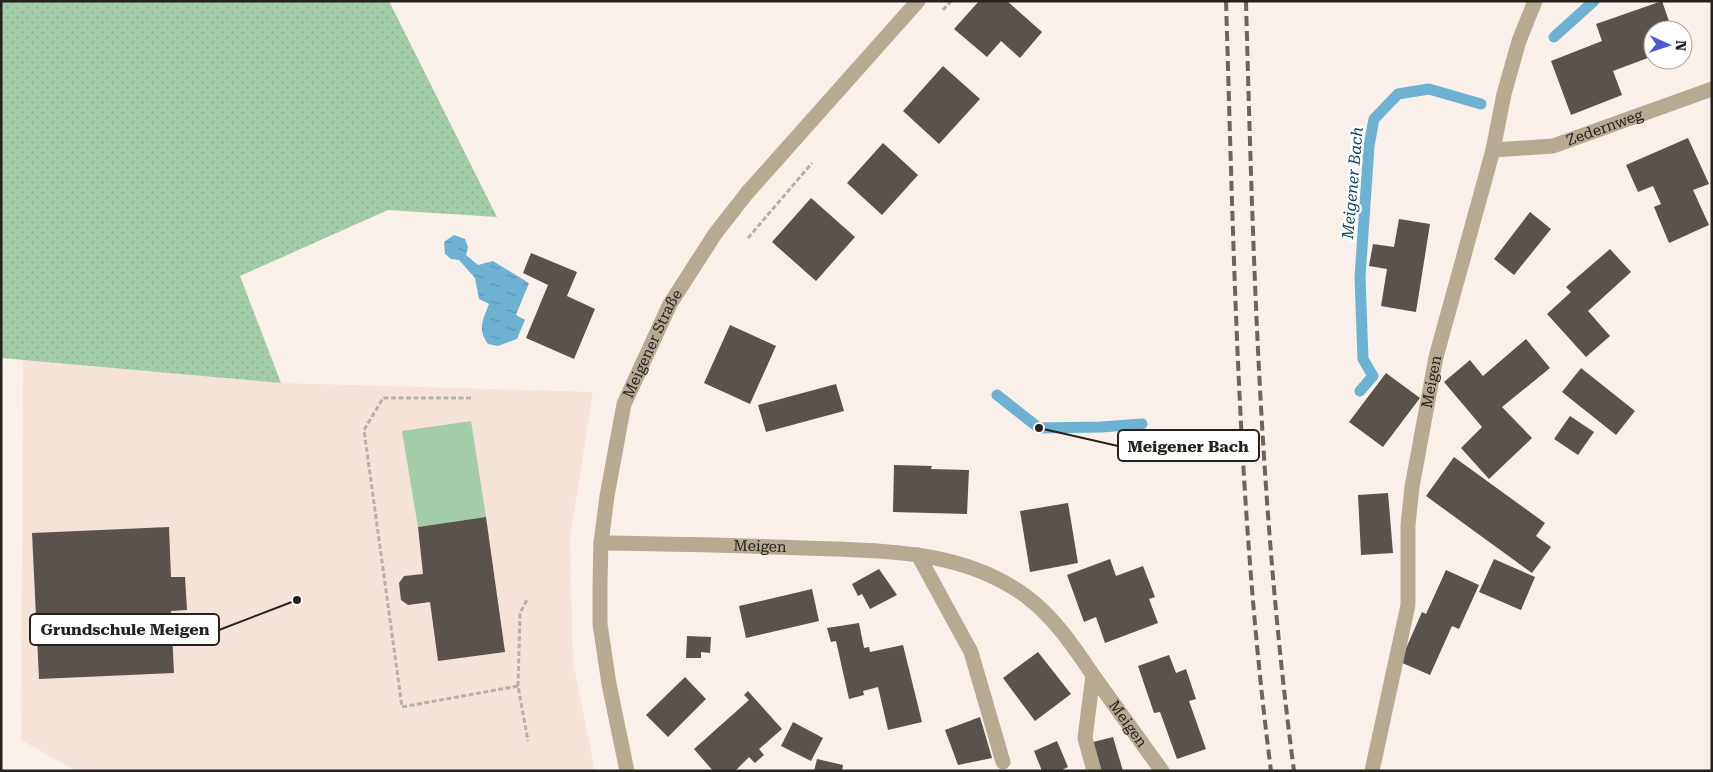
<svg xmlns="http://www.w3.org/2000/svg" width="1713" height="772" viewBox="0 0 1713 772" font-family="'Roboto Serif',serif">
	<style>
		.built { fill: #f5e3da }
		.grass { fill: url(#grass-dots) }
		.pitch { fill: #a3cca8 }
		.water { fill: url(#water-ripples) }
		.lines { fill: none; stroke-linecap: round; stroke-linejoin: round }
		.stream { stroke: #6eb2d3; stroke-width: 11 }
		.building { fill: #5a524d }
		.path { stroke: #b7afaa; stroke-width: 3; stroke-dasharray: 5 2.5; stroke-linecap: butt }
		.minor { stroke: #b6aa91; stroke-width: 15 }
		.rail { stroke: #6b6562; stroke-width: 4; stroke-dasharray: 10 5; stroke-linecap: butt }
		.labels { text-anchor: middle; stroke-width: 5; stroke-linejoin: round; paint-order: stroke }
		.street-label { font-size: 15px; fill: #25211f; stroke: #fff }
		.water-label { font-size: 16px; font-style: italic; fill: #0b465d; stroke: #fff }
		.leader { fill: none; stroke: #25211f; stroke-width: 2 }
		.callout-dot { fill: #25211f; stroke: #fff; stroke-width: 2 }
		.callout { fill: #fff; stroke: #25211f; stroke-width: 2 }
		.callout-label { font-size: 16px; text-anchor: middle; font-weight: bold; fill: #25211f }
	</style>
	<defs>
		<pattern id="grass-dots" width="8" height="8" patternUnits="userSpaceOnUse" patternTransform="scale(1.25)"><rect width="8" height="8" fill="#a3cca8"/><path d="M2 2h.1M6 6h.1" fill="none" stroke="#8caf90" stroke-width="1.8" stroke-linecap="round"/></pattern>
		<pattern id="water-ripples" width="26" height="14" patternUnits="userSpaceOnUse" patternTransform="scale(1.25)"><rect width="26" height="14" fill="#6eb2d3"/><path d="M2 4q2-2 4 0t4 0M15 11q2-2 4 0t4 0" fill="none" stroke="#5a90ab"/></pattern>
	</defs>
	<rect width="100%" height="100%" fill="#faf0ea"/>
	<!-- built -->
	<path class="built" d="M23,360L281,383L593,392L570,539L573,662L595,771H76L21,740Z"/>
	<!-- grass -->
	<path class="grass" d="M1,1H389L497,217L388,210L240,276L281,383L1,358Z"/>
	<!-- pitch -->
	<path class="pitch" d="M471,421L486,517L418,527L402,431Z"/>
	<!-- water -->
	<path class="water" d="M454,235L465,239L468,247L466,255L478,265L493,261L529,283L516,315L525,320L517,339L498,346L488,344C477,329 483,320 489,304L479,299L475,278L459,260L451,259L445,254L444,242Z"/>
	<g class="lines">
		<!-- stream -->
		<g class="stream">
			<path d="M1554,37L1594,1"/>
			<path d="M1360,391L1373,376L1363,359L1360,277L1369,146L1374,119L1398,94L1429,89L1481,104"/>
			<path d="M997,395L1039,428L1101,427L1142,424"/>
		</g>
	</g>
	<!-- building -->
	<g class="building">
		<path d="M979,1H1007L1042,32L1020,58L1001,41L987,57L954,29Z"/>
		<path d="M1662,1L1672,30H1653V56L1613,71L1622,95L1571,115L1551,61L1602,41L1596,24Z"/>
		<path d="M943,66L980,99L939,144L903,111Z"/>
		<path d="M1688,138L1709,184L1693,190L1709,225L1669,243L1654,207L1661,204L1653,186L1638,192L1626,165Z"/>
		<path d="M883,143L918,175L882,215L847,183Z"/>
		<path d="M811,198L855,237L816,281L772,242Z"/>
		<path d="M1530,212L1551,229L1514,275L1494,259Z"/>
		<path d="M1399,219L1430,224L1416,312L1381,306L1387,269L1369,266L1373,244L1394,247Z"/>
		<path d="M1610,249L1631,272L1588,311L1610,336L1586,357L1547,314L1571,292L1566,287Z"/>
		<path d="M531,253L577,272L567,296L595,309L574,359L526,338L548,285L523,273Z"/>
		<path d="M730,325L776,346L750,404L704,383Z"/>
		<path d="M1526,339L1550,368L1502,407L1532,438L1489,479L1461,448L1482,427L1444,382L1470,360L1483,376Z"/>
		<path d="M1581,368L1635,411L1616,435L1562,392Z"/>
		<path d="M1386,373L1420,398L1383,447L1349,422Z"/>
		<path d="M836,384L844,411L766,432L758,405Z"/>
		<path d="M1570,416L1594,432L1578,455L1554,439Z"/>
		<path d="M1454,457L1545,523L1536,536L1551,547L1532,573L1426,496Z"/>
		<path d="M894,465L932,466L931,469L969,470L967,514L893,512Z"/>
		<path d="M1388,493L1393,553L1361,555L1358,495Z"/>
		<path d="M1068,503L1078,563L1030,572L1020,511Z"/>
		<path d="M486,517L505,652L438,661L430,602L408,605L401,600L399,583L404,576L423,574L418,527Z"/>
		<path d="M169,527L171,577H185L187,610L171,611L174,673L39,679L32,533Z"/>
		<path d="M1110,559L1116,576L1143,566L1155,597L1149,599L1158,623L1105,643L1096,617L1084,622L1067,575Z"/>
		<path d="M1494,559L1535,577L1521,610L1479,592Z"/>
		<path d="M879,569L897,595L870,609L862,594L858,596L852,584Z"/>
		<path d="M1446,570L1479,585L1459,629L1452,626L1430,675L1400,662L1422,612L1426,614Z"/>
		<path d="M812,589L819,621L746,638L739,606Z"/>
		<path d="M859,623L864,648L869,647L870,652L903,645L922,722L888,730L878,687L863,691L864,695L849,699L836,641L831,642L827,628Z"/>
		<path d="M687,636L711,637L710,653L701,652V658H686Z"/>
		<path d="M1038,652L1071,694L1035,721L1003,678Z"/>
		<path d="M1169,655L1176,673L1186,669L1196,699L1189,701L1206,749L1177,759L1160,712L1154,713L1138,666Z"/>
		<path d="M685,677L706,699L668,737L646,715Z"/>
		<path d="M748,691L782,729L759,749L764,755L755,763L749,757L735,771H713L694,749L749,700L744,695Z"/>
		<path d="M980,717L992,758L958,765L945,730Z"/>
		<path d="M793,722L823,738L811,761L781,746Z"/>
		<path d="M1113,737L1123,771H1101L1093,742Z"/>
		<path d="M1057,741L1068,767L1060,771H1042L1034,751Z"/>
		<path d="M817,759L843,765L842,771H814Z"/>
	</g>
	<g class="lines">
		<!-- path -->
		<g class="path">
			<path d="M943,10L951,1"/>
			<path d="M748,238L812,163"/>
			<path d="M471,398H383L364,430L402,707L518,686L528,741"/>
			<path d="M518,686L520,613L528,598"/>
		</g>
		<!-- minor -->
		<g class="minor">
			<path id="s1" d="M1493,150L1553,146L1712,89"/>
			<path id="s2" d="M601,543C669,544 738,545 806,548C883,551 963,549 1027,597C1056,619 1075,649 1095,678C1117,709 1140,740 1162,771"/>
			<path d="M918,555L971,652L1003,762"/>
			<path d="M1093,675L1085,738L1094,771"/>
			<path id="s3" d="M627,771L609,684L600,624V583L601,543L607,496L624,404L670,304L715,234L747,193L918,1"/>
			<path id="s4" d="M1372,771L1408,605V525L1412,487L1436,357L1493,150L1504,94L1519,41L1535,1"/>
		</g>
		<!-- rail -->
		<g class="rail">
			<path d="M1226,1C1234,258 1238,515 1271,771"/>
			<path d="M1246,1C1253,258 1260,515 1294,771"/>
		</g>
	</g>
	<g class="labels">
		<!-- street labels -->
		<g class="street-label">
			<text dy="5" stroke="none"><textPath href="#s1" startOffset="115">Zedernweg</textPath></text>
			<text dy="5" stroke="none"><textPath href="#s3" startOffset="438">Meigener Straße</textPath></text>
			<text dy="5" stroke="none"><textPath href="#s4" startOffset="395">Meigen</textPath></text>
			<text dy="5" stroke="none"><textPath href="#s2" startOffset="159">Meigen</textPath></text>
			<text dy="5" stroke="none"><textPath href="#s2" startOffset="598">Meigen</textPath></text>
		</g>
		<!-- water labels -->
		<g class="water-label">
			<text transform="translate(1352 183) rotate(-85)" y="6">Meigener Bach</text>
		</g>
	</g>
	<!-- callouts -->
	<path class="leader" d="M1039 428L1118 446M297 600L219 630"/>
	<g class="callout-dot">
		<circle cx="1039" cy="428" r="5"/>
		<circle cx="297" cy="600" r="5"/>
	</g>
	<g class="callout">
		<rect x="1118" y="430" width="141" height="31" rx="5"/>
		<rect x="30" y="614" width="189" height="31" rx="5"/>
	</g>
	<g class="callout-label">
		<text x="1188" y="452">Meigener Bach</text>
		<text x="125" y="635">Grundschule Meigen</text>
	</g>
	<!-- border -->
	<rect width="1713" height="772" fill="none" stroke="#25211f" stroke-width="5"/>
	<!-- north arrow -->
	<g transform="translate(1668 45) rotate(93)"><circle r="24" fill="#ffffff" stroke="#a8a6a5"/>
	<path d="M0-4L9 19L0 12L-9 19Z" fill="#4c5bd1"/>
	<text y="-8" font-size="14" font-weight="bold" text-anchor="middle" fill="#25211f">N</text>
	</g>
</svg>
